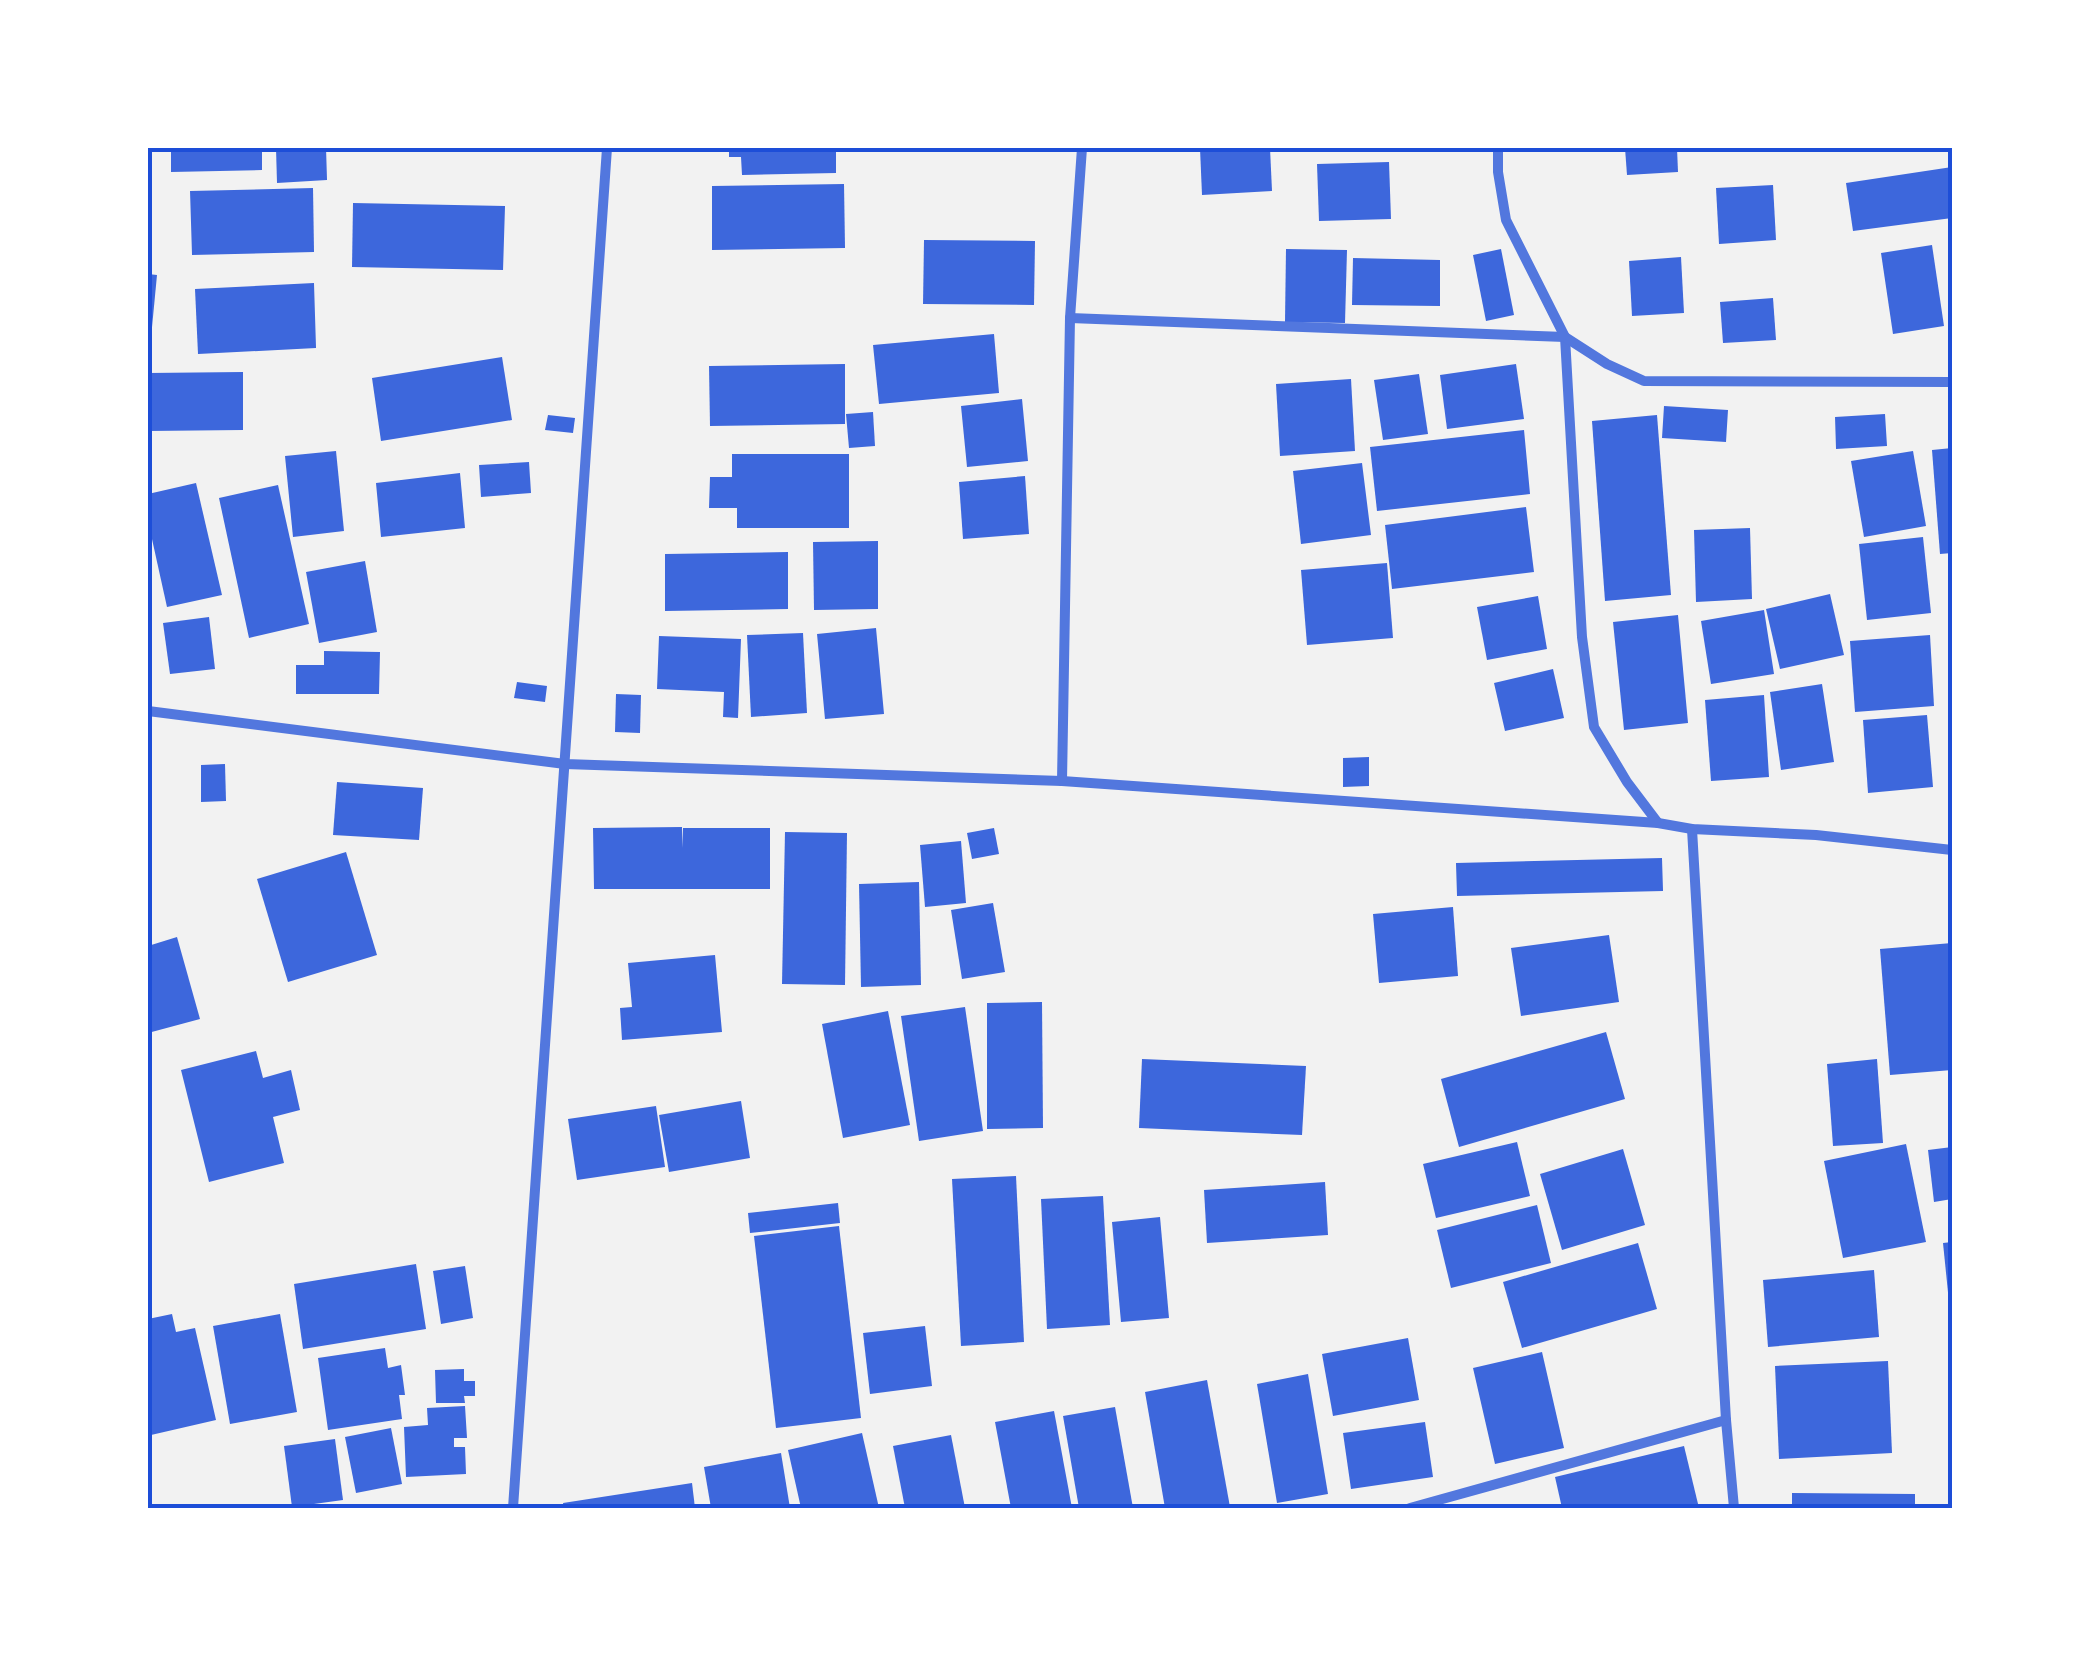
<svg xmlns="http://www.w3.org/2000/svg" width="2100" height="1656" viewBox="0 0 2100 1656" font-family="'PT Sans',sans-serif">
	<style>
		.building { fill: #3d67dc }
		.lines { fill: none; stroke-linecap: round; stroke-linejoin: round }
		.minor { stroke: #5277de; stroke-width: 10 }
		.neatline { fill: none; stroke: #1d4ed8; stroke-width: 4 }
	</style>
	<rect width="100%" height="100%" fill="#f2f2f2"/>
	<!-- building -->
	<g class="building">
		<path d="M171,148H262V170L171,172Z"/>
		<path d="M276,148H326L327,180L277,183Z"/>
		<path d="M729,148H836V173L742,175L741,157H729Z"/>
		<path d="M1200,148H1270L1272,191L1202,195Z"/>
		<path d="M1625,148H1677L1678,172L1627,175Z"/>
		<path d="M1389,162L1391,219L1319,221L1317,164Z"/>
		<path d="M1952,167V218L1853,231L1846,183Z"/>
		<path d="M844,184L845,248L712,250V186Z"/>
		<path d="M1773,185L1776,240L1719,244L1716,188Z"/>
		<path d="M313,188L314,252L192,255L190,191Z"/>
		<path d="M353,203L505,206L503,270L352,267Z"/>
		<path d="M924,240L1035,241L1034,305L923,304Z"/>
		<path d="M1932,245L1944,326L1893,334L1881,253Z"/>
		<path d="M1286,249L1347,250L1345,323L1285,322Z"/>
		<path d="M1501,249L1514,315L1486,321L1473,255Z"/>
		<path d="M1681,257L1684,313L1632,316L1629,261Z"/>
		<path d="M1353,258L1440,260V306L1352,305Z"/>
		<path d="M148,274L157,275L150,348H148Z"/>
		<path d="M314,283L316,348L198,354L195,289Z"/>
		<path d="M1773,298L1776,340L1723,343L1720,302Z"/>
		<path d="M994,334L999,393L879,404L873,345Z"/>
		<path d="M502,357L512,420L381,441L372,378Z"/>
		<path d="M845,364V424L710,426L709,366Z"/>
		<path d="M1516,364L1524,419L1447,429L1440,375Z"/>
		<path d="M243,372V430L148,431V373Z"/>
		<path d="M1419,374L1428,434L1383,440L1374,380Z"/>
		<path d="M1351,379L1355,451L1280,456L1276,384Z"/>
		<path d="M1022,399L1028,461L967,467L961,406Z"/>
		<path d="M1664,406L1728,410L1726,442L1662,438Z"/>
		<path d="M873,412L875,446L849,448L846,414Z"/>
		<path d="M1885,414L1887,446L1836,449L1835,417Z"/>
		<path d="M548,415L575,418L573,433L545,430Z"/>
		<path d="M1657,415L1671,595L1605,601L1592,421Z"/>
		<path d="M1524,430L1530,494L1377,511L1370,447Z"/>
		<path d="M1952,448V553L1940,554L1932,450Z"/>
		<path d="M336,451L344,531L293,537L285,456Z"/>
		<path d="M1913,451L1926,526L1864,537L1851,461Z"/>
		<path d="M732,454H849V528H737V508H709L710,477H732Z"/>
		<path d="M529,462L531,493L481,497L479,465Z"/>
		<path d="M1362,463L1371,535L1301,544L1293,471Z"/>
		<path d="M460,473L465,528L381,537L376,483Z"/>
		<path d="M1025,476L1029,534L963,539L959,482Z"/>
		<path d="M196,483L222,595L167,607L148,521V494Z"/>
		<path d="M278,485L309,624L249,638L219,498Z"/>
		<path d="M1526,507L1534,572L1392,589L1385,525Z"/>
		<path d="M1750,528L1752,599L1696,602L1694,530Z"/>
		<path d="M1923,537L1931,613L1867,620L1859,544Z"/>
		<path d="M878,541V609L814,610L813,542Z"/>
		<path d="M788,552V609L665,611V554Z"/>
		<path d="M365,561L377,632L319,643L306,572Z"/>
		<path d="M1387,563L1393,638L1307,645L1301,570Z"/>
		<path d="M1830,594L1844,655L1780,669L1766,609Z"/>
		<path d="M1538,596L1547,649L1487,660L1477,607Z"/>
		<path d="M1764,610L1774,674L1711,684L1701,621Z"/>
		<path d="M1678,615L1688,723L1624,730L1613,622Z"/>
		<path d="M209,617L215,669L170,674L163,623Z"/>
		<path d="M876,628L884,714L825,719L817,634Z"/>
		<path d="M803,633L807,713L751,717L747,635Z"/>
		<path d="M1930,635L1934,706L1855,712L1850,641Z"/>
		<path d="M659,636L741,639L738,718L723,717L724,692L657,689Z"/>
		<path d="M324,651L380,652L379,694H296V665H324Z"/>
		<path d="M1553,669L1564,718L1505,731L1494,683Z"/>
		<path d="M517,682L547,686L545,702L514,698Z"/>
		<path d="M1822,684L1834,762L1781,770L1770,692Z"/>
		<path d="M616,694L641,695L640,733L615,732Z"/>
		<path d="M1764,695L1769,777L1711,781L1705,700Z"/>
		<path d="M1927,715L1933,787L1868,793L1863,720Z"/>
		<path d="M1369,757V786L1343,787V758Z"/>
		<path d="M225,764L226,801L201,802V765Z"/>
		<path d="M337,782L423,788L419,840L333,835Z"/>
		<path d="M682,827V848L683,828H770V889H594L593,828Z"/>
		<path d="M994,828L999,854L972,859L967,833Z"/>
		<path d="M785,832L847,833L845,985L782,984Z"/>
		<path d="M961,841L966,903L925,907L920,845Z"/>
		<path d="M346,852L377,955L288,982L257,879Z"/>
		<path d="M1662,858L1663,891L1457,896L1456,863Z"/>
		<path d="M919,882L921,985L861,987L859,884Z"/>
		<path d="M993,903L1005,972L962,979L951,910Z"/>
		<path d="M1453,907L1458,976L1379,983L1373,914Z"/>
		<path d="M1609,935L1619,1002L1521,1016L1511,948Z"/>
		<path d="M177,937L200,1019L148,1033V946Z"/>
		<path d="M1952,943V1070L1890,1075L1880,949Z"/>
		<path d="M715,955L722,1032L622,1040L620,1008L632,1007L628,963Z"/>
		<path d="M1042,1002L1043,1128L987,1129V1003Z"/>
		<path d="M965,1007L983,1131L919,1141L901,1016Z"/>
		<path d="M888,1011L910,1125L843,1138L822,1024Z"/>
		<path d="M1606,1032L1625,1099L1459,1147L1441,1079Z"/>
		<path d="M256,1051L263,1078L291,1070L300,1110L273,1117L284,1163L209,1182L181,1070Z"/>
		<path d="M1142,1059L1306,1066L1302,1135L1139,1128Z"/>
		<path d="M1877,1059L1883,1143L1833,1146L1827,1064Z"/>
		<path d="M741,1101L750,1158L669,1172L659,1115Z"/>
		<path d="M656,1106L665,1167L577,1180L568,1119Z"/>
		<path d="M1517,1142L1530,1196L1436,1218L1423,1164Z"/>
		<path d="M1906,1144L1926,1242L1843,1258L1824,1161Z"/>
		<path d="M1952,1147V1199L1934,1202L1928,1150Z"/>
		<path d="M1623,1149L1645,1225L1562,1250L1540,1174Z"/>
		<path d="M1016,1176L1024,1342L961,1346L952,1179Z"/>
		<path d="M1325,1182L1328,1235L1207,1243L1204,1190Z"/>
		<path d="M1103,1196L1110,1325L1047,1329L1041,1199Z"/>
		<path d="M838,1203L840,1223L750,1233L748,1213Z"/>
		<path d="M1537,1205L1551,1263L1451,1288L1437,1230Z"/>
		<path d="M1160,1217L1169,1318L1121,1322L1112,1222Z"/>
		<path d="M839,1226L861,1418L776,1428L754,1236Z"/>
		<path d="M1952,1242V1312H1950L1943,1243Z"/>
		<path d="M1638,1243L1657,1309L1522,1348L1503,1282Z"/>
		<path d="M416,1264L426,1329L303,1349L294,1284Z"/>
		<path d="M465,1266L473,1318L441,1324L433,1271Z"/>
		<path d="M1874,1270L1879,1337L1768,1347L1763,1280Z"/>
		<path d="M172,1314L176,1332L195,1328L216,1420L151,1435L148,1417V1339L152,1338L148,1319Z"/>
		<path d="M280,1314L297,1412L230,1424L213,1326Z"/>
		<path d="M925,1326L932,1386L870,1394L863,1333Z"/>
		<path d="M1408,1338L1419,1400L1333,1416L1322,1354Z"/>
		<path d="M385,1348L388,1368L401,1365L405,1395H399L402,1419L328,1430L318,1358Z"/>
		<path d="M1542,1352L1564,1448L1495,1464L1473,1368Z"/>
		<path d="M1888,1361L1892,1453L1779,1459L1775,1366Z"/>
		<path d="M464,1369V1381H475V1396H464L465,1403H436L435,1370Z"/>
		<path d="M1308,1374L1328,1494L1277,1503L1257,1384Z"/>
		<path d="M1207,1380L1230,1507L1165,1508L1145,1392Z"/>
		<path d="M465,1406L467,1438H454V1447H465L466,1474L406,1477L404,1427L428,1425L427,1408Z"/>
		<path d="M1115,1407L1133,1508H1079L1063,1416Z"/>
		<path d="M1054,1411L1072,1508H1011L995,1422Z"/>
		<path d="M1425,1422L1433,1477L1351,1489L1343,1433Z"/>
		<path d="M391,1428L402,1484L356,1493L345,1437Z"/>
		<path d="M862,1433L879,1508H801L788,1450Z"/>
		<path d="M951,1435L965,1508H905L893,1446Z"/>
		<path d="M335,1439L343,1500L292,1507L284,1446Z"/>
		<path d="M1684,1446L1699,1508H1562L1555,1477Z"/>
		<path d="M781,1453L790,1508H711L704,1467Z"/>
		<path d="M692,1483L695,1508H564L563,1503Z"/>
		<path d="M1792,1493L1915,1494V1508H1792Z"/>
	</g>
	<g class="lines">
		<!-- minor -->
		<g class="minor">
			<path d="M1498,148V172L1506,220L1565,337L1582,637L1594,727L1627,782L1658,823"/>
			<path d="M1070,318L1565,337L1607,364L1644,381L1952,382"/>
			<path d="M148,711L565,764L1062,781L1658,823L1692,829L1816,835L1952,850"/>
			<path d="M1062,781L1070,318L1082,148"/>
			<path d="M1692,829L1726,1420L1734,1508"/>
			<path d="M513,1508L607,148"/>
			<path d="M1410,1508L1726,1420"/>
		</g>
	</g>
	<!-- border -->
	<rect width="2100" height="1656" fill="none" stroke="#ffffff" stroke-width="300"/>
	<rect x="150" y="150" width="1800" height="1356" class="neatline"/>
</svg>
